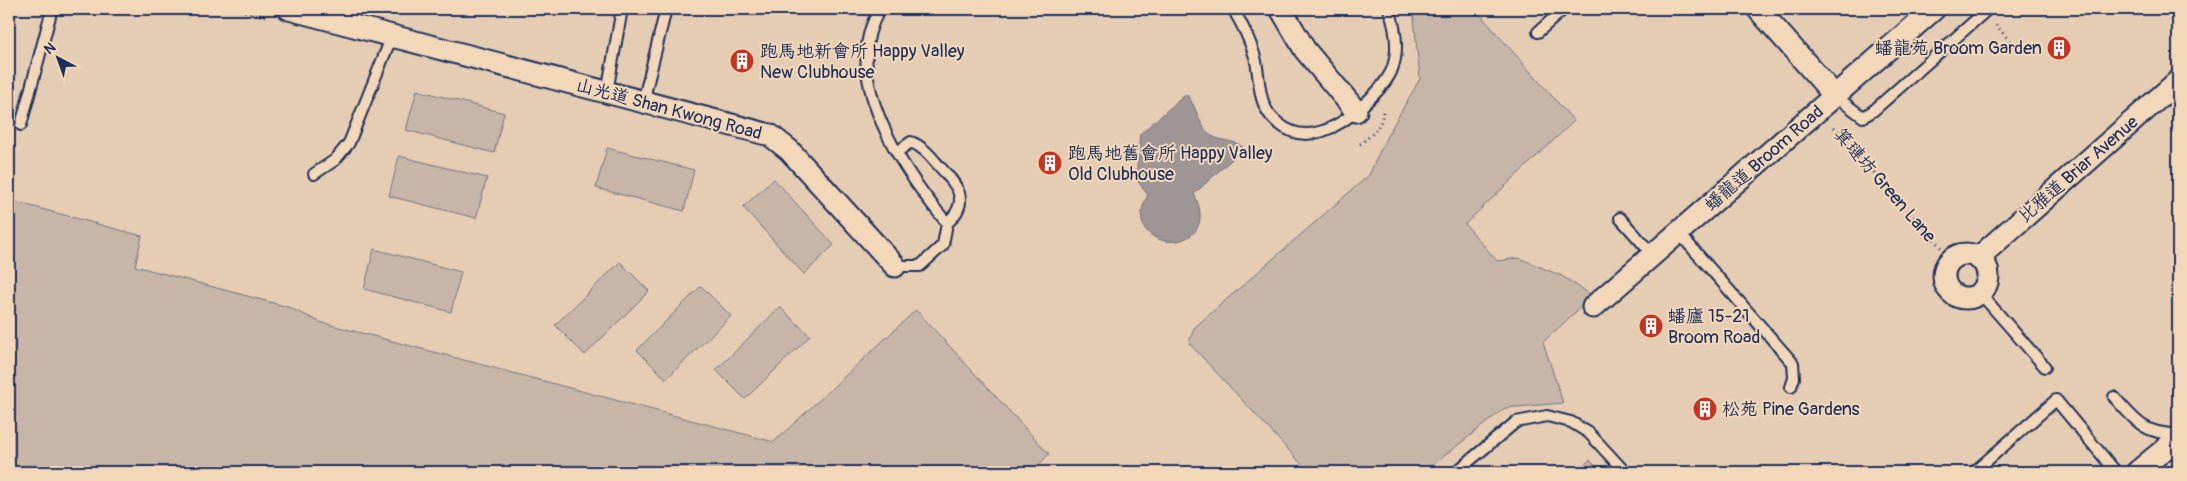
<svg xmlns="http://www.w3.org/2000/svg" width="2187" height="481" viewBox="0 0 2187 481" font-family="Pangolin,'LXGW WenKai TC',sans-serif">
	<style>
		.green { fill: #c7b6a7; stroke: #717282 }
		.water { fill: #9e9595; stroke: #6a6c7f }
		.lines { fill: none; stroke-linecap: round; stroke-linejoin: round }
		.service-casing { stroke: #1b2f5e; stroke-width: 14 }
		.minor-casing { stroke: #1b2f5e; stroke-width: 25 }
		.path { stroke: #1b2f5e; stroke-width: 3; stroke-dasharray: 1 4; stroke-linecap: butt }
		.service { stroke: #f2d7b9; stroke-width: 10 }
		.minor { stroke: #f2d7b9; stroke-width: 21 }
		.labels { text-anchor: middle; stroke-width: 4; stroke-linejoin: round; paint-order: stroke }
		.poi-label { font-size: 18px; fill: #1b2f5e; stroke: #f2d7b9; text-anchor: start }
		.street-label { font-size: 18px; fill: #1b2f5e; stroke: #f2d7b9 }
	</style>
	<rect width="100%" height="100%" fill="#e5cdb4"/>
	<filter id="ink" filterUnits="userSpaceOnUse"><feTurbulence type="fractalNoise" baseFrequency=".02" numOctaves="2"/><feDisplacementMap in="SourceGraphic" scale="10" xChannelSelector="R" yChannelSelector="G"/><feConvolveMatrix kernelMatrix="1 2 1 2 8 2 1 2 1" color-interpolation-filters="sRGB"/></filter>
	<g filter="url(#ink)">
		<!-- green -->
		<g class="green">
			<path d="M1413,9H1475L1574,121L1465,224L1497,261L1519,258L1562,276L1593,296L1543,342L1563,403L1505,408L1424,472H1309L1189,343L1194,328L1369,175L1387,136L1420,79Z"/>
			<path d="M417,90L504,113L494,153L406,130Z"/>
			<path d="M607,148L694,170L684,211L596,188Z"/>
			<path d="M399,156L487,178L476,218L389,196Z"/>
			<path d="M774,179L834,245L804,274L743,207Z"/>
			<path d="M12,201L142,236L135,266L288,307L320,322L774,442L916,310L1049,454L1032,472H9V211Z"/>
			<path d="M374,249L461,272L451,312L364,289Z"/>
			<path d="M620,262L649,291L585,355L555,325Z"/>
			<path d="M701,286L731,316L666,379L637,350Z"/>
			<path d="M780,307L810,336L745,399L716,370Z"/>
			<path d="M1590,460L1600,472H1576Z"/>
		</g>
		<!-- water -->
		<path class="water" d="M1186,94C1197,106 1198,123 1208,133C1218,143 1233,138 1244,148L1194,194C1227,259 1114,255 1148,195L1136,179L1140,134Z"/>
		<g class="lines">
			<defs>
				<g id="service">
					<path d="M880,9C838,76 903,171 947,223L943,245L920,266H895"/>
					<path d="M1233,9C1242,24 1250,40 1255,57C1261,80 1256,106 1278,123C1306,147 1339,127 1362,106C1373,96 1384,86 1391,72C1400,51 1396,29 1389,9"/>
					<path d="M1538,32L1564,9"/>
					<path d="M607,92L622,9"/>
					<path d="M1835,96L1863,117L1873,111L1988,9"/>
					<path d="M643,102L666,9"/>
					<path d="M21,125L52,9"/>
					<path d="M897,152L911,142C924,147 931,157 940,167C958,186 971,202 947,223"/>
					<path d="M314,174L335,160L349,143L392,36"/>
					<path d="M1620,218L1653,255"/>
					<path d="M1679,233L1793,363L1794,378L1791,387"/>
					<path d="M1980,293L2045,367"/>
					<path d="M2114,397C2135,420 2144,435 2178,434"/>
					<path d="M1456,472L1516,422L1547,416L1571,422L1589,433L1625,472"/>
					<path d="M1974,472L2056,400L2116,472"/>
				</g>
				<g id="minor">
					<path d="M289,9L770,135L789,150L895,266"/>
					<path d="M1281,9L1305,50L1356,111"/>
					<path d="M1758,9L1835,96"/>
					<circle cx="1966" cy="276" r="22"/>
					<path d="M1978,258L2178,81"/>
					<path d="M1593,307L1934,9"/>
					<path d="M2137,472L2178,438"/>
				</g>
			</defs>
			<!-- service casing -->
			<use href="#service" class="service-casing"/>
			<!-- minor casing -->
			<use href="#minor" class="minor-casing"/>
			<!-- path -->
			<g class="path">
				<path d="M235,9L267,17"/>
				<path d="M1996,25L2014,46"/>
				<path d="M1834,127L1943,250"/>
				<path d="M1360,144C1372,135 1382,127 1383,111"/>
			</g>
			<!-- service -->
			<use href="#service" class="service"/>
			<!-- minor -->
			<use href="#minor" class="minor"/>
		</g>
	</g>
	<!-- icons -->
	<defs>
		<symbol id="building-disc" viewBox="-11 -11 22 22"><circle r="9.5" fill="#c8321e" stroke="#f2d7b9"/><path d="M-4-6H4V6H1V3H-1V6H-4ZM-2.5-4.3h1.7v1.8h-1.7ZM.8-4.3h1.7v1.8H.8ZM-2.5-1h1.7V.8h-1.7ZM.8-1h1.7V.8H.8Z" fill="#fff"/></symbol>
	</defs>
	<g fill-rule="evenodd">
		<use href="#building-disc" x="2045" y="34" width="28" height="28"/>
		<use href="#building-disc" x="728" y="47" width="28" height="28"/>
		<use href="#building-disc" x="1036" y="149" width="28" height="28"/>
		<use href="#building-disc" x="1637" y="312" width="28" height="28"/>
		<use href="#building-disc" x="1691" y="395" width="28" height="28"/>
	</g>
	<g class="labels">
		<!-- poi labels -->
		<g class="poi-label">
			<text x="2042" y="54" text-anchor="end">蟠龍苑 Broom Garden</text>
			<text x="760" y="57">跑馬地新會所 Happy Valley<tspan x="760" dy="21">New Clubhouse</tspan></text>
			<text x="1068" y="159">跑馬地舊會所 Happy Valley<tspan x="1068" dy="21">Old Clubhouse</tspan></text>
			<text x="1668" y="322">蟠廬 15-21<tspan x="1668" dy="21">Broom Road</tspan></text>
			<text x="1722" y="415">松苑 Pine Gardens</text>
		</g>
		<!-- street labels -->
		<g class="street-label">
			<text transform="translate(669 109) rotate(15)" y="6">山光道 Shan Kwong Road</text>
			<text transform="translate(1764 158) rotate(-41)" y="6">蟠龍道 Broom Road</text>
			<text transform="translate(2078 169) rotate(-41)" y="6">比雅道 Briar Avenue</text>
			<text transform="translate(1885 185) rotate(49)" y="6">箕璉坊 Green Lane</text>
		</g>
	</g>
	<!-- margin -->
	<rect width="2187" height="481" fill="none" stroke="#f2d7b9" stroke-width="30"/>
	<rect x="15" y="15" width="2157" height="451" fill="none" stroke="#1b2f5e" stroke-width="2" filter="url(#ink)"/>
	<!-- north arrow -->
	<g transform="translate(58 58) rotate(319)" stroke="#f2d7b9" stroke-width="4" paint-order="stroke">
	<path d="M0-4L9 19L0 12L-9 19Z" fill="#1b2f5e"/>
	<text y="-8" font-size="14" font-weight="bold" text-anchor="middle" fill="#1b2f5e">N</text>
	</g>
</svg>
